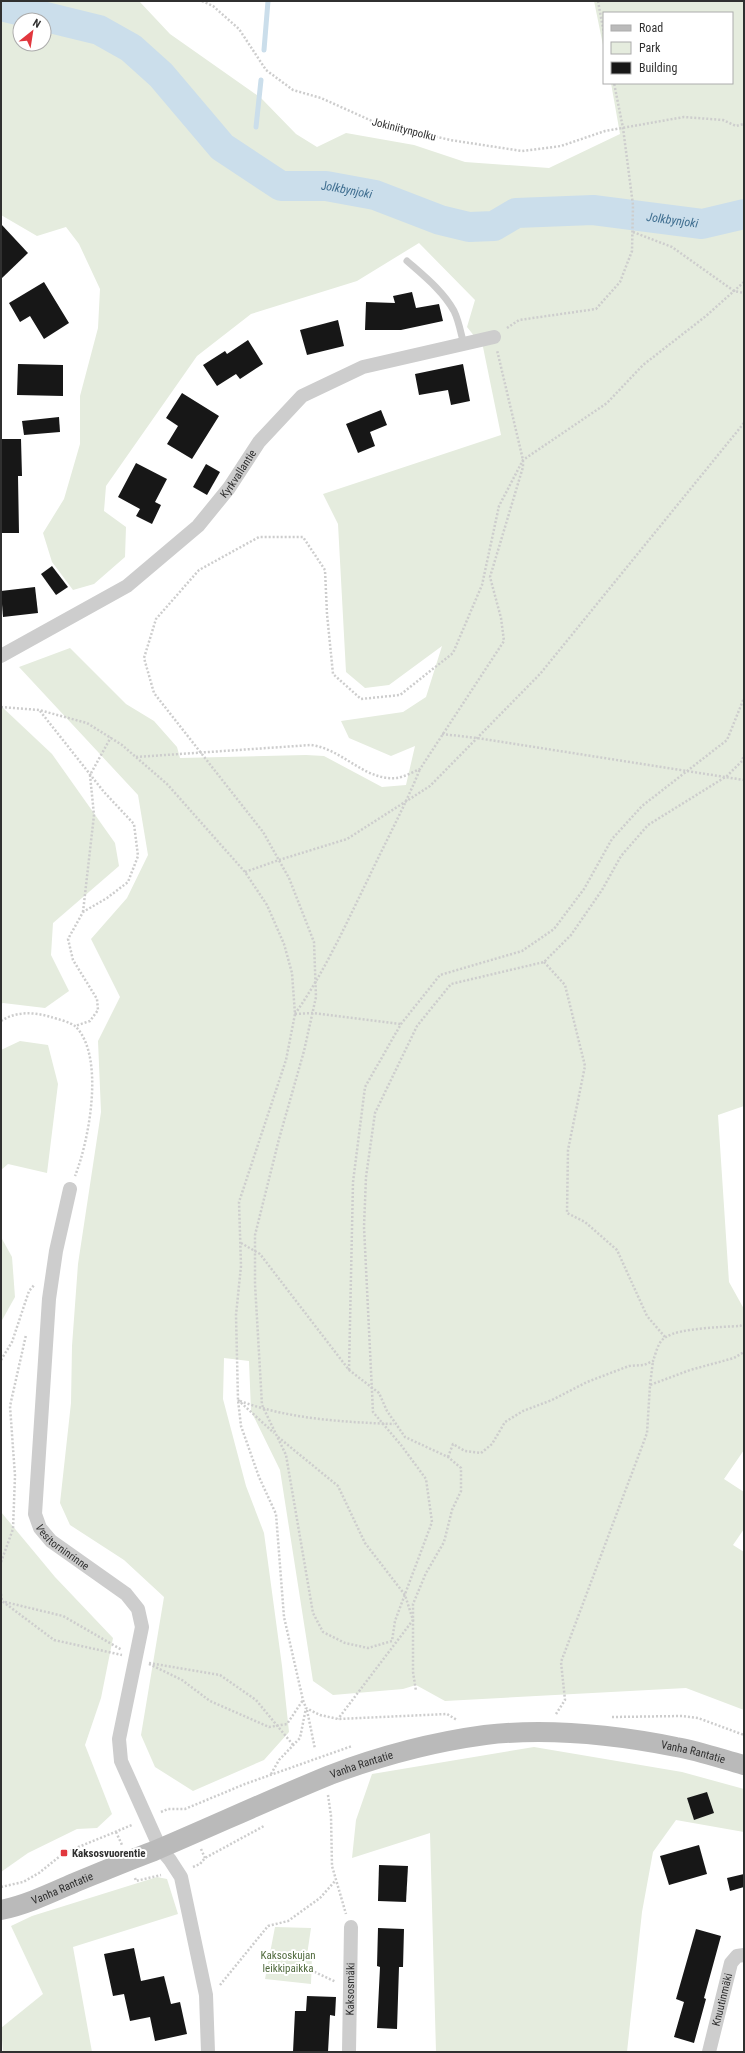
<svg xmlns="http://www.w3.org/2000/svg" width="745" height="2053" viewBox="0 0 745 2053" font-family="'Roboto Condensed',sans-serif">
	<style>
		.green { fill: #e5ecde; fill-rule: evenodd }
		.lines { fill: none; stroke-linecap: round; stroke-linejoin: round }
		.stream { stroke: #cbdeeb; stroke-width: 5 }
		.river { stroke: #cbdeeb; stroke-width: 30 }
		.building { fill: #171717 }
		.path { stroke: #cdcdcd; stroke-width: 2.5; stroke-dasharray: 2 2; stroke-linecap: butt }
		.lane { stroke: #cdcdcd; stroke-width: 7 }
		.street { stroke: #cdcdcd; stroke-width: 14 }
		.secondary { stroke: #bababa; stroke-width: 20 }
		.poi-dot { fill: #e1373e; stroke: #fff; stroke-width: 1.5 }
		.labels { text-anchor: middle; stroke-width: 4; stroke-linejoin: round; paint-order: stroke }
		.street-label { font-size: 11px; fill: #303030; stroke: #fff }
		.poi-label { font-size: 11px; font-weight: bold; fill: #303030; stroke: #fff; text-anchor: start }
		.park-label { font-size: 11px; fill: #516b3e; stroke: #fff }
		.water-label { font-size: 12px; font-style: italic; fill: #3f6e90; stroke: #fff }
	</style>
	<rect width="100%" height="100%" fill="#fff"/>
	<!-- green -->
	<g class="green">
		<path d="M1,1H139L170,34L261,98L296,134L317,147L346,133L414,145L465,162L549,168L620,134L611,83H732V13H604V50L594,1H744V1106L718,1115L729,1282L744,1309V1450L724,1479L744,1492V1529L733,1545L744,1552V1710L686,1688L445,1701L416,1685L403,1689L333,1695L313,1681L280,1470L251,1411L249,1361L224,1358L223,1399L246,1486L264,1533L282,1666L289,1732L264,1760L193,1791L155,1767L141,1735L164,1597L124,1560L70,1525L60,1503L71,1403L72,1346L78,1264L101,1112L98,1041L120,997L91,939L127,898L148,855L138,795L19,667L70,648L126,704L154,721L177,747L180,758L306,755L324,756L382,787L406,785L415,746L391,756L349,738L341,721L403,712L426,697L442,646L389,685L365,688L346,672L338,524L323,494L501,435L483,347L467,327L475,300L419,243L357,281L251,314L197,356L106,486L104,511L126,527L125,557L94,584L73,590L52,562L43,533L64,499L80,444V396L98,328L100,289L79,244L66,227L37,236L1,215ZM20,20H44V44H20Z"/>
		<path d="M1,706L52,754L115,843L119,866L53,923L51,955L69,991L45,1008L3,1003L1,1004Z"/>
		<path d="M20,1041L48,1045L58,1084L47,1173L8,1164L1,1170V1050Z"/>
		<path d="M1,1237L12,1257L15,1297L1,1322Z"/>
		<path d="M1,1512L55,1577L113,1638L101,1698L85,1745L112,1814L97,1828L77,1829L28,1853L1,1872Z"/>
		<path d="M534,1747L682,1772L744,1789V1832L676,1820L653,1852L642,1912L627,2052H436L430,1833L352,1858L356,1820L372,1774Z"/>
		<path d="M157,1877L167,1879L178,1914L73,1947L92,2052H3L1,2028L43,1994L11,1926L32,1916Z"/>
		<path d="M275,1927L311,1928L307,1955H312L311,1984L265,1979Z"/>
	</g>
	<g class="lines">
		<!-- stream -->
		<g class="stream">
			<path d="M264,50L268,1"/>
			<path d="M256,127L261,80"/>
		</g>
		<!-- river -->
		<path class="river" id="s1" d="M1,6L99,30L131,48L161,75L222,147L281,186H326L375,195L440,220L469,227L494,226L516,213L593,210L702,224L744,214"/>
	</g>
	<!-- building -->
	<g class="building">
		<path d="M1,224L28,253L1,279Z"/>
		<path d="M44,282L69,323L44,339L30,316L20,322L9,303Z"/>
		<path d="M412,292L416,308L439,304L443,321L401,330H365L366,302L395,303L393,296Z"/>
		<path d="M338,320L344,346L307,355L300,330Z"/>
		<path d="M248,340L263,364L240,379L236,374L217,386L203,365L225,351L227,354Z"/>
		<path d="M18,364L63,365V396L17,395Z"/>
		<path d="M463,364L470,401L451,405L448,390L419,395L415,374Z"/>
		<path d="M182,393L219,416L192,459L167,444L178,426L166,418Z"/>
		<path d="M381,410L387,425L370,432L375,446L358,453L346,424Z"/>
		<path d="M59,417L60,432L24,435L22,421Z"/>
		<path d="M1,439H21L22,476H18L19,533H1Z"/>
		<path d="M136,463L167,479L155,502L161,505L152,524L136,516L140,509L118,497Z"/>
		<path d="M206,464L220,472L207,495L193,487Z"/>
		<path d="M52,566L68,587L56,595L41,574Z"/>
		<path d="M35,587L38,613L3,617L1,591Z"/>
		<path d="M707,1792L714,1813L694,1820L687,1798Z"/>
		<path d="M699,1845L707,1874L669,1885L660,1856Z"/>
		<path d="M379,1865L408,1866L406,1902L378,1901Z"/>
		<path d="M744,1874V1887L730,1891L727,1878Z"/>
		<path d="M378,1928L404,1929L403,1967H399L397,2029L377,2028L380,1967L377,1966Z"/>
		<path d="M696,1929L721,1936L704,1998L706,1999L694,2043L674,2037L684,2002L676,1999Z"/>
		<path d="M134,1948L141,1981L164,1976L171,2004L180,2002L187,2034L155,2041L150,2017L130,2021L124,1994L113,1996L104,1954Z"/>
		<path d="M307,1996L336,1997L335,2016L330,2015L328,2052H293L295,2011H306Z"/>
	</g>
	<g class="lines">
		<!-- path -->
		<g class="path">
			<path d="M202,1L213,6L239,29L266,70L293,90L321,98L372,121L450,140L522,151L561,146L605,131L684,117L723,120L736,126L744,124"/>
			<path d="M598,1L604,34"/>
			<path d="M633,232L672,247L734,291L744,293"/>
			<path d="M744,282L706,316L643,365L607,403L523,460L499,506L482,585L453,653L400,695L361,699L333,674L327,614L325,570L303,537H259L199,570L156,619L144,658L154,693L263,832L289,878L314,942L316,997L304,1051L279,1139L255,1235V1284L262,1405L286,1455L313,1613L323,1632L345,1643L368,1648L392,1641L395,1621L432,1522L426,1479L401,1445L373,1412L364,1227L366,1177L375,1113L417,1026L451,984L544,962L571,935L602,890L621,856L648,825L727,776L742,761L744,755"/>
			<path d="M507,328L519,320L596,309L620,282L632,251L633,205L623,128L614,83"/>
			<path d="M1,707L39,710L87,723L122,745L167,784L245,872L267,905L284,944L292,973L295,1014L286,1060L239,1202L241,1266L236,1315L238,1400L241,1426L259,1477L276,1514L284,1617L303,1700L306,1708L320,1715L338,1719L447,1714L457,1720"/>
			<path d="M40,711L104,792L134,824L138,856L128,882L107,898L83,912L68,939L73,960L97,999L98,1010L90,1021L75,1026"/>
			<path d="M442,734L477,738L744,780"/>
			<path d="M136,757L311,745C343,749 364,781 397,778C404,777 413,772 420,769L504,641L501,618L490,577L523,467V460L497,350"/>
			<path d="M245,872L279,860L347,839L430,786L540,674L744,423"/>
			<path d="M83,912L94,815L90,775L111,737"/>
			<path d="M544,962L565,985L585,1066L568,1150L567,1213L585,1222L617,1250L647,1316L665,1337"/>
			<path d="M295,1014C325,971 346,924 369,877C386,841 405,806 420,769"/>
			<path d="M295,1014L313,1013L401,1024"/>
			<path d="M1,1021C16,1011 34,1012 51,1017C57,1019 71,1022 76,1027C105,1057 89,1141 75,1176"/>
			<path d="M241,1243L260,1254L349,1370L379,1393L387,1411L405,1437L448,1457L461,1468V1491L452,1510L444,1542L426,1573L413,1604V1672L416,1691"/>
			<path d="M1,1360L12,1342L29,1291L35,1284"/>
			<path d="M349,1370L353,1182L365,1087L401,1024L440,975L522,951L554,929L584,889L612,839L642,806L727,740L744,698"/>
			<path d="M650,1385L653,1361"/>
			<path d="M238,1400L274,1433"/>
			<path d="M240,1401C289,1419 342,1422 394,1424"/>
			<path d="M278,1437L338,1486L365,1543L405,1595L413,1620L338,1719"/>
			<path d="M448,1457L453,1444L465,1451L481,1453L492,1444L505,1422L523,1411L552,1400L587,1382L629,1366L644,1365L653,1361C656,1353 658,1341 666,1337C680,1328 722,1327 740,1326L744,1324"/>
			<path d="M1,1562L13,1529L15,1476L10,1406L26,1335"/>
			<path d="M1,1594L2,1601L54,1640L122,1655"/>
			<path d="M5,1602L63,1616L122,1650"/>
			<path d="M149,1663L220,1675L256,1700L294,1746"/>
			<path d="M149,1664L182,1680L210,1701L269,1727L287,1724L303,1700"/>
			<path d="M307,1710L315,1749"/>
			<path d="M556,1714L565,1700L561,1662L647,1433L650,1385L690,1370L734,1358L744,1352"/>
			<path d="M612,1717L682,1716L698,1718L744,1735"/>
			<path d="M271,1774L279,1760L300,1738L306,1708"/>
			<path d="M328,1795L331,1816L332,1866L346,1914"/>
			<path d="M161,1812L168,1809H185L245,1784L352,1746"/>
			<path d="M116,1832L122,1845"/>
			<path d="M201,1849L205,1858"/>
			<path d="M193,1867L200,1864L205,1858L264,1826"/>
			<path d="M135,1878L136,1881L161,1875"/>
			<path d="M1,1887L23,1882L39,1873L64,1853L132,1825"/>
			<path d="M300,1965L336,1982"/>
			<path d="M220,1985L268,1926L288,1921L320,1898L335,1881"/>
		</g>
		<!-- lane -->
		<path class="lane" d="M407,261C424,276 443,291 454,311C459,321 461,334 464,345"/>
		<!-- street -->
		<g class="street">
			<path id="s2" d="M1,656L127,586L198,526L229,488L259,442L302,396L363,367L494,337"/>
			<path id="s3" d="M70,1189L56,1251L49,1299L35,1514L40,1528L51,1541L126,1594L138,1609L142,1627L119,1739L121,1761L160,1848L170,1860L181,1877L206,1995L208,2052"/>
			<path id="s4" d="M349,2052L351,1927"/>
			<path id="s5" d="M709,2052L731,1963L737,1956L744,1955"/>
		</g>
		<!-- secondary -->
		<path class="secondary" id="s6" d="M1,1910C26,1905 51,1893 74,1883C101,1872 127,1861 154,1851C213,1826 271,1799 330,1775C380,1756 433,1742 485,1735C546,1728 616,1735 676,1747C699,1751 722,1759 744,1765"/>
	</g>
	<!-- markers -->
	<rect class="poi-dot" x="60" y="1849" width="8" height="8" rx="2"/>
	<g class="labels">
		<!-- street labels -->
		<g class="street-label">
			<text transform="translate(404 129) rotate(14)" y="4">Jokiniitynpolku</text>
			<text dy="4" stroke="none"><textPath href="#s2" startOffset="303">Kyrkvallantie</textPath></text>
			<text dy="4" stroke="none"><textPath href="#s3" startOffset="372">Vesitorninrinne</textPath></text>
			<text dy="4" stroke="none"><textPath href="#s6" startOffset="726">Vanha Rantatie</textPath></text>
			<text dy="4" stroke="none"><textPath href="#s6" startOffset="389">Vanha Rantatie</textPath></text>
			<text dy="4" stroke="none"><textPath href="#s6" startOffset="65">Vanha Rantatie</textPath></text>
			<text dy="4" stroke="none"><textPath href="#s4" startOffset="63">Kaksosmäki</textPath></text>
			<text dy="4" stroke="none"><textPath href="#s5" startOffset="54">Knuutinmäki</textPath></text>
		</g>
		<!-- poi labels -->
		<g class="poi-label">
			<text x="72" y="1857">Kaksosvuorentie</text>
		</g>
		<!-- park labels -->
		<g class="park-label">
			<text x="288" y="1959">Kaksoskujan<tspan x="288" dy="13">leikkipaikka</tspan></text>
		</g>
		<!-- water labels -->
		<g class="water-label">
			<text dy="4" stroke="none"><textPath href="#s1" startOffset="409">Jolkbynjoki</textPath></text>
			<text dy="4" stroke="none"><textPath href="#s1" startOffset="745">Jolkbynjoki</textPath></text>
		</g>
	</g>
	<!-- border -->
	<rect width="745" height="2053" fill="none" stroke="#303030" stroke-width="4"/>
	<!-- legend -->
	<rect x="603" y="12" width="130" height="72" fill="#ffffff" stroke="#acacac"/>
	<rect x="611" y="25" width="20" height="6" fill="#bababa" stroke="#acacac"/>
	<text x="639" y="32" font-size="12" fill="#303030">Road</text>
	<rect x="611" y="42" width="20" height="12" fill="#e5ecde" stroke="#acacac"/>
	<text x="639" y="52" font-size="12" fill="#303030">Park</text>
	<rect x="611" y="62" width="20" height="12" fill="#171717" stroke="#acacac"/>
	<text x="639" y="72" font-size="12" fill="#303030">Building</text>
	<!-- north arrow -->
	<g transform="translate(32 32) rotate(30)"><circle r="19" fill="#ffffff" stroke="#acacac"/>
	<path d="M0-3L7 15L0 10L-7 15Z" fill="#e1373e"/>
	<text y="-6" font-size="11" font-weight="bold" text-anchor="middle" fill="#303030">N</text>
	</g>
</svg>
